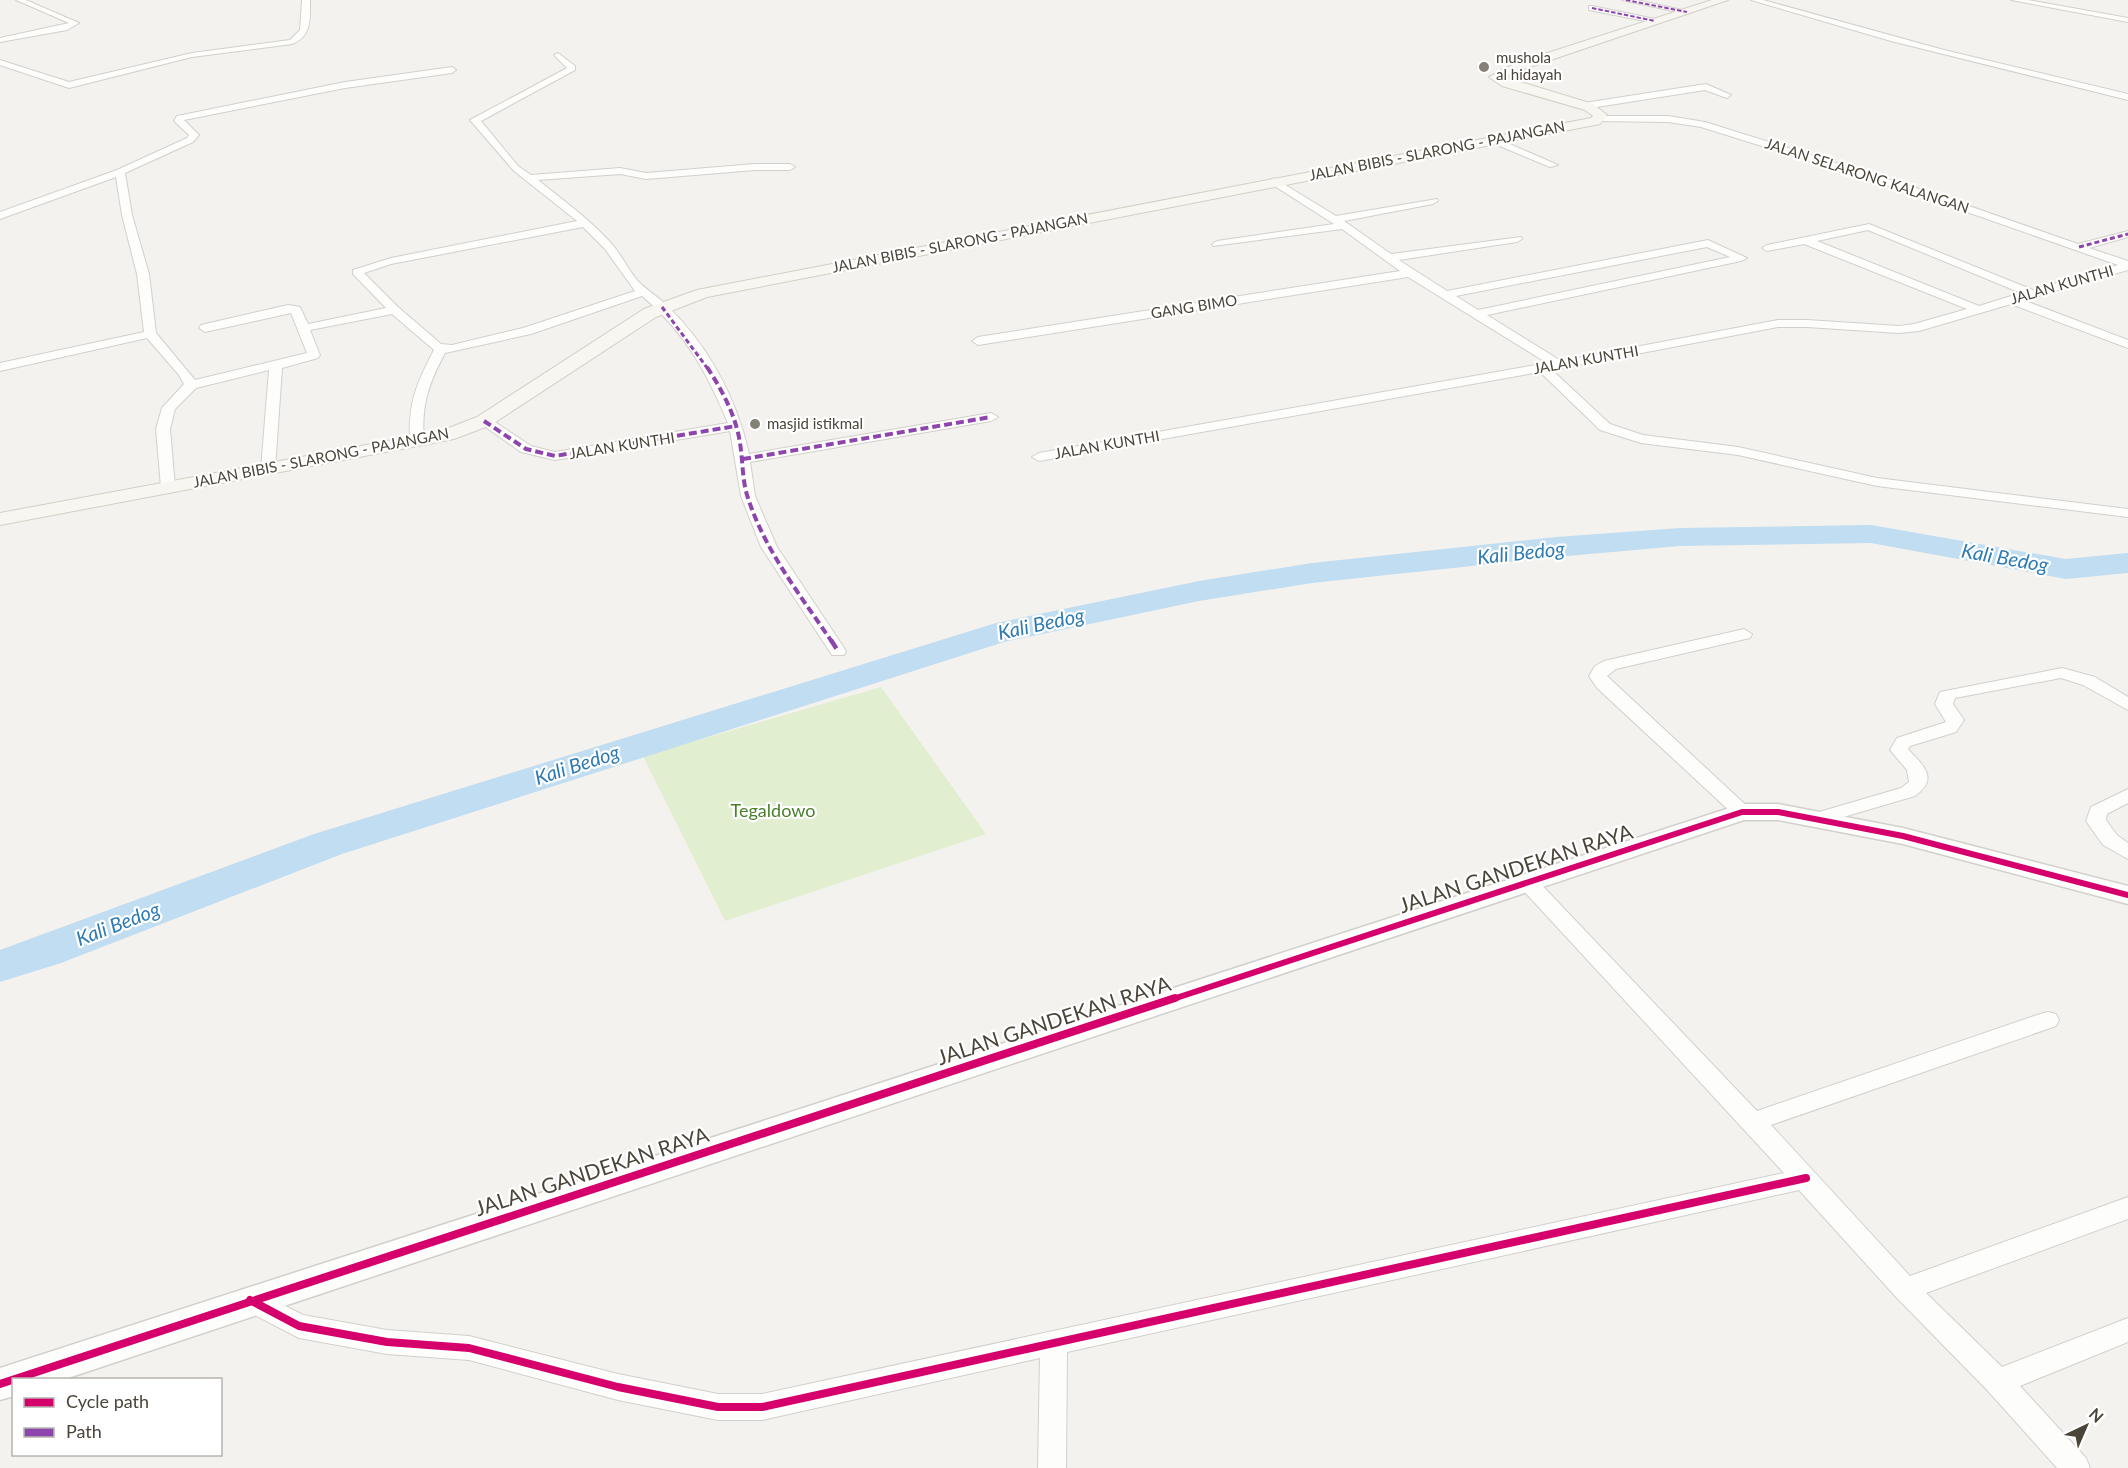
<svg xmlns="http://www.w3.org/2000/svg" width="2128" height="1468" viewBox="0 0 2128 1468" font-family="Lato,sans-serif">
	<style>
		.green { fill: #e1eecf }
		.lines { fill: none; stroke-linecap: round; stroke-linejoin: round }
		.river { fill: #c0ddf1; fill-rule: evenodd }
		.minor-casing { stroke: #d2d0cb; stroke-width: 2 }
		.tertiary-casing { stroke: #d2d0cb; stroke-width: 3 }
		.secondary-casing { stroke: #d3cfc5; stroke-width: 2 }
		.minor { fill: #fdfdfc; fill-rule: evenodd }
		.tertiary { fill: #fdfdfc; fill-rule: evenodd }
		.secondary { fill: #f7f6f1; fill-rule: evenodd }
		.quiet-far3 { stroke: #8e44ad; stroke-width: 2; stroke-dasharray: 4.5 2; stroke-linecap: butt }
		.quiet-far2 { stroke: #8e44ad; stroke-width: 3; stroke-dasharray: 5 3; stroke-linecap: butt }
		.quiet-far1 { stroke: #8e44ad; stroke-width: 4; stroke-dasharray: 8 4; stroke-linecap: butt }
		.quiet { stroke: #8e44ad; stroke-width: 4.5; stroke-dasharray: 10 4.5; stroke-linecap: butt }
		.cycleway-far1-casing { stroke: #fff; stroke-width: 10 }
		.cycleway-casing { stroke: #fff; stroke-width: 12 }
		.cycleway-far1 { stroke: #d6006c; stroke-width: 6 }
		.cycleway { stroke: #d6006c; stroke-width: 8 }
		.poi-dot { fill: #868178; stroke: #fff; stroke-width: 2 }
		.labels { text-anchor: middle; stroke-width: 4.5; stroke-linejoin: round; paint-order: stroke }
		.far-poi-label { font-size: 15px; fill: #4b4439; stroke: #fff; text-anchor: start }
		.far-street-label { font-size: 15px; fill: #4b4439; stroke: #fff }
		.park-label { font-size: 18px; fill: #4a7f2a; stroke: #fff }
		.water-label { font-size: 20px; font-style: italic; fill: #2e7ab2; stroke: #fff }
		.near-street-label { font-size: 21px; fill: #4b4439; stroke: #fff }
	</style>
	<rect width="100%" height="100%" fill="#f4f2ee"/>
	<!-- green -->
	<path class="green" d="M881,687L986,834L725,921L643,756Z"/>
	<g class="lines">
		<!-- river -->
		<path class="river" d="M1871,525L2066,559L2128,553V573L2066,579L1871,543L1680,546L1556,557L1312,583L1199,601L1004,642L342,854L61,963L0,982V950L314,834L996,623L1199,581L1312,563L1556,537L1680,528Z"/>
		<defs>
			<g id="minor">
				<path d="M16,0H26L79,23L67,30L0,42V38L69,23Z"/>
				<path d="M302,0H310C310,18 312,37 292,44L192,57L69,88L0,65V60L69,82L192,53L290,40L300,30Z"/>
				<path d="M1622,0H1637L1691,12L1687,14Z"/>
				<path d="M1751,0H1763L1944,50L2128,94V100L1891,41Z"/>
				<path d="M2011,0H2028L2128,18V22Z"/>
				<path d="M1592,6L1655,19L1659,21L1655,23L1589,10V6Z"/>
				<path d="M558,53L575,66V70L481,121L518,166L531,175L620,168L646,173L755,164H790L795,167L790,170H755L646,179L620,174L538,180C563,200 589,219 611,243C621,254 627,268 637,280C645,289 657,296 665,304C707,343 737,398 749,454L991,413L998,417L991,421L750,462L755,496L777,547L846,651L844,655H832L761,547L741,496L730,431L555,460L521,452L477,421L479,418H489L531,446L555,452L728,423C707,373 685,332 642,296L531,334L445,353C428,385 421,405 424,442L417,446L410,442C408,404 416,384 434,350L392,314L310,330L320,355L318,358L282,368L275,469L273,472H263L261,469L269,370L196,388L175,409L170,429L175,487L168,491L161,487L156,429L162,408L184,384L179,375L147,338L0,371V363L144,332L137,274L122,215L116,177L0,219V212L117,170L187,138L189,135L174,121L177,116L345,82L452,67L456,70L452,73L345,88L184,120L199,135L193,142L125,173L132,215L149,274L156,333L195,380L307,353L291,313L205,332L199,328L201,325L288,305L300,307L308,324L386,308L353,274V270L391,258L577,221L514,171L470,120L567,68L554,55ZM583,227L605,249L635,291L523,328L452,345L441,344L398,307L364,273L391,264Z"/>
				<path d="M1706,84L1731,95L1727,98L1705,90L1584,109L1580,106L1584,103Z"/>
				<path d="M1600,116H1668L1705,122L1932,193L2078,244L2128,231V237L2089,248L2128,261V270L2023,300L2128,340V348L2011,304L1919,331L1899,333L1807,327H1778L1552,370L1610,424L1643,435L1738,447L1877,478L2128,509V517L1877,486L1738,455L1641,443L1600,430L1540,372L1039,461L1032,457L1039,453L1547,363L1408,277L978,345L972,341L978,337L1400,271L1342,229L1213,246L1212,244L1217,241L1334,224L1270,183L1269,181L1274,178L1336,216L1437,199L1438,201L1433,204L1344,221L1391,254L1521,237L1522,239L1517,242L1399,260L1447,291L1708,240L1747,258L1741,261L1487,315L1561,361L1778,320H1807L1899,326L1914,324L1967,309L1804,244L1767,251L1762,248L1767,245L1869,224L2033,290L2118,265L1924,197L1701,127L1668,122L1597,121V117ZM1868,230L2021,293L1979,306L1817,241ZM1707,247L1730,257L1478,310L1456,296Z"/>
				<path d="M1490,138H1496L1558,165L1550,167L1490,142Z"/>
				<path d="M1744,629L1752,634L1750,638L1616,669L1607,676L1749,808L1752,812L1749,816L1742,818L1735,816L1597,688L1589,676L1595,666L1604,661Z"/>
				<path d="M2062,668L2095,677L2128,697V710L2083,685L2061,678L1955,698L1953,704L1964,720L1956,732L1910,746L1908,749C1924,766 1939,779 1915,796L1816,825L1809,823L1806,819L1809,815L1901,788L1909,782L1907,770L1890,750L1897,738L1946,722L1935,704L1940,692Z"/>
				<path d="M2128,789V803L2107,814L2106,820L2117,835L2128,843V859L2103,845L2086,821L2091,807Z"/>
				<path d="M1527,875L1534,877L1757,1111L2040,1014L2048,1012L2056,1014L2059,1020L2056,1026L1771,1125L1910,1276L2128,1197V1219L1926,1293L2002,1367L2128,1318V1342L2020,1386L2086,1458L2090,1468H2057L1988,1391L1896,1297L1799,1190L1067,1352L1066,1468H1038L1040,1358L762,1420H718L618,1400L469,1360L387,1354L299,1338L241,1308L237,1300L241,1292L250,1288L303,1315L387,1330L469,1336L618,1374L718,1394H762L1784,1173L1520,887L1517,882L1520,877Z"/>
			</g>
			<path id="tertiary" d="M1742,804H1778L1903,828L2128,886V904L1903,844L1778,820H1744L62,1380H14V1396L0,1400V1368Z"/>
			<path id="secondary" d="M1712,0H1728L1524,69L1504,77L1593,104L1607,115L1600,124L707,297L656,317L491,425L454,439L0,525V513L441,431L477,417L644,309L697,290L1591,118L1593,116L1585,110L1502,86L1489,77L1516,63Z"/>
		</defs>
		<!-- minor casing -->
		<use href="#minor" class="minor-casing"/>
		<!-- tertiary casing -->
		<use href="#tertiary" class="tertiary-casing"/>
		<!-- secondary casing -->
		<use href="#secondary" class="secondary-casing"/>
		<!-- minor -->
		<use href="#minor" class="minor"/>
		<!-- tertiary -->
		<use href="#tertiary" class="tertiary"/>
		<!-- secondary -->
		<use href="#secondary" class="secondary"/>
		<!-- quiet-far3 -->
		<g class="quiet-far3">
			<path d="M1626,0L1687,12"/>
			<path d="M1592,8L1655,21"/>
		</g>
		<!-- quiet-far2 -->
		<g class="quiet-far2">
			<path d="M2079,247L2128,234"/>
			<path d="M662,307L708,369"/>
		</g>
		<!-- quiet-far1 -->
		<g class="quiet-far1">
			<path d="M707,367C722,390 736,416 740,443C743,461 742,481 748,498C765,551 801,596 832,642"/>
			<path d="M484,421L526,449L555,456L736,426"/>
			<path d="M743,459L991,417"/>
		</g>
		<!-- quiet -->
		<path class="quiet" d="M831,640L838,651"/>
		<defs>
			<path id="cycleway-far1" d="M1170,1000L1742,812H1778L1903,836L2128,895"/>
			<g id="cycleway">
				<path d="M250,1300L299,1326L387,1342L469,1348L618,1387L718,1407H762L1806,1178"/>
				<path d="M0,1384L1175,998"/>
			</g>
		</defs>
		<!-- cycleway-far1 casing -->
		<use href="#cycleway-far1" class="cycleway-far1-casing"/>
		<!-- cycleway casing -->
		<use href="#cycleway" class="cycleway-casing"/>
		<!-- cycleway-far1 -->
		<use href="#cycleway-far1" class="cycleway-far1"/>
		<!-- cycleway -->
		<use href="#cycleway" class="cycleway"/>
	</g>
	<!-- markers -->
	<g class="poi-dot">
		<circle cx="1484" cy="67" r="6"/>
		<circle cx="755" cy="424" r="6"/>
	</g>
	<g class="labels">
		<!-- far-poi labels -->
		<g class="far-poi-label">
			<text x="1496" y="63">mushola<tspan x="1496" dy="17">al hidayah</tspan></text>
			<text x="767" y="429">masjid istikmal</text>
		</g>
		<!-- far-street labels -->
		<g class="far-street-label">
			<text transform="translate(1437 151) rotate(-11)" y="5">JALAN BIBIS - SLARONG - PAJANGAN</text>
			<text transform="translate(1867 176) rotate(18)" y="5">JALAN SELARONG KALANGAN</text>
			<text transform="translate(960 243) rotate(-11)" y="5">JALAN BIBIS - SLARONG - PAJANGAN</text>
			<text transform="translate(2062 285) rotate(-16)" y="5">JALAN KUNTHI</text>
			<text transform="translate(1194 307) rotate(-9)" y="5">GANG BIMO</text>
			<text transform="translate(1586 360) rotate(-10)" y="5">JALAN KUNTHI</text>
			<text transform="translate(1107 445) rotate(-10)" y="5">JALAN KUNTHI</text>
			<text transform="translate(622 446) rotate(-9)" y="5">JALAN KUNTHI</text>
			<text transform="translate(321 458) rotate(-11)" y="5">JALAN BIBIS - SLARONG - PAJANGAN</text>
		</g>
		<!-- park labels -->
		<g class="park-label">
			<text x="773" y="817">Tegaldowo</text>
		</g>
		<!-- water labels -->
		<g class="water-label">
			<text transform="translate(1521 553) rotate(-6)" y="7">Kali Bedog</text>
			<text transform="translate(2005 558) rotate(10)" y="7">Kali Bedog</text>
			<text transform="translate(1041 624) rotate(-12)" y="7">Kali Bedog</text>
			<text transform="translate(577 765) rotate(-18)" y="7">Kali Bedog</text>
			<text transform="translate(118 924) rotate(-21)" y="7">Kali Bedog</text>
		</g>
		<!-- near-street labels -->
		<g class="near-street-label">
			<text transform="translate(1516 869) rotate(-18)" y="7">JALAN GANDEKAN RAYA</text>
			<text transform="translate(1054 1021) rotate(-18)" y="7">JALAN GANDEKAN RAYA</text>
			<text transform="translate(592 1172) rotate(-18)" y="7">JALAN GANDEKAN RAYA</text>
		</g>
	</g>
	<!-- legend -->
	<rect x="12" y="1378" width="210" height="78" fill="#ffffff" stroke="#b7b4b0" stroke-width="1.5"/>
	<rect x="24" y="1398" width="30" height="9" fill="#d6006c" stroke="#b7b4b0" stroke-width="1.5"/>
	<text x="66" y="1408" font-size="18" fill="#4b4439">Cycle path</text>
	<rect x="24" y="1428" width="30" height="9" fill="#8e44ad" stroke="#b7b4b0" stroke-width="1.5"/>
	<text x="66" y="1438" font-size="18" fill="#4b4439">Path</text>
	<!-- north arrow -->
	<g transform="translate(2086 1426) rotate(44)" stroke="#ffffff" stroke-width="4.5" paint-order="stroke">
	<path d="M0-4.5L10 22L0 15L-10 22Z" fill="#4b4439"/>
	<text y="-9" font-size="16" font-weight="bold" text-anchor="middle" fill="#4b4439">N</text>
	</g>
</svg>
